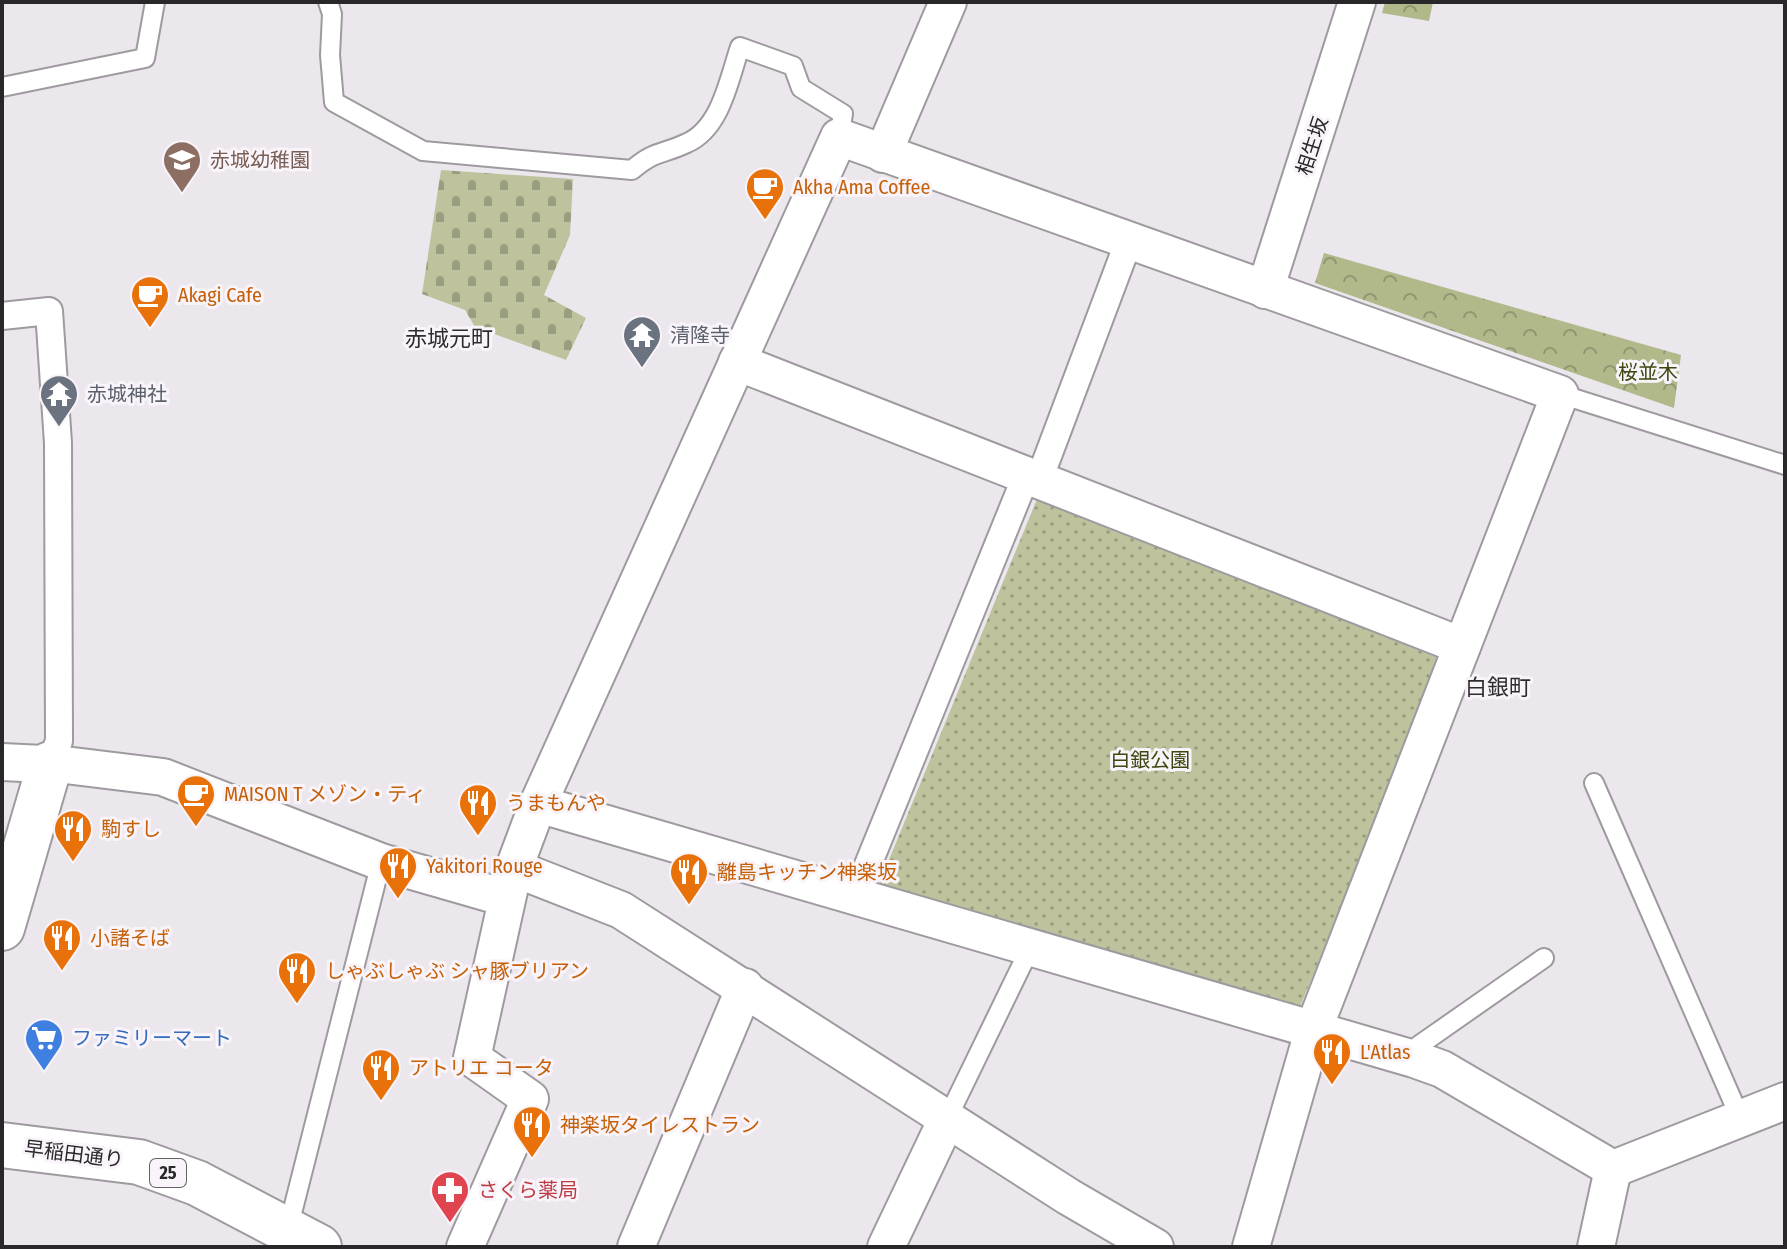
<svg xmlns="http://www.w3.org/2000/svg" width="1787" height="1249" viewBox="0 0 1787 1249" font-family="'Fira Sans Condensed','Noto Sans JP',sans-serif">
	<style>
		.forest { fill: url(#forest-crowns) }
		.cemetery { fill: url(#cemetery-stones) }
		.park { fill: url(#park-dots) }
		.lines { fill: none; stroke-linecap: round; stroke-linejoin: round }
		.service-casing { stroke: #9e9a9f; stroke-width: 22 }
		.pedestrian-casing { stroke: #9e9a9f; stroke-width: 30 }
		.minor-casing { stroke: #9e9a9f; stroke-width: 40 }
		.tertiary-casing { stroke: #9e9a9f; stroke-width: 48 }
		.primary-casing { stroke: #9e9a9f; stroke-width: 48 }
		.service { stroke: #fff; stroke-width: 18 }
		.pedestrian { stroke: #fff; stroke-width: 26 }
		.minor { stroke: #fff; stroke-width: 36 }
		.tertiary { stroke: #fff; stroke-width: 44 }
		.primary { stroke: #fff; stroke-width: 44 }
		.labels { text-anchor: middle; stroke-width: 6; stroke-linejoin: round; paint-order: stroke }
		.shield { fill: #f9f4fa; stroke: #676468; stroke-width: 2 }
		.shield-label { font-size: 18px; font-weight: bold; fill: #292729 }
		.street-label { font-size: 20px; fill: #292729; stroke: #f9f4fa }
		.education-label { font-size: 20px; fill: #785e54; stroke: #f9f4fa; text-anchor: start }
		.food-label { font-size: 20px; fill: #c56008; stroke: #f9f4fa; text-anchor: start }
		.worship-label { font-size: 20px; fill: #5b616d; stroke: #f9f4fa; text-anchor: start }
		.park-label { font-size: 20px; fill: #414610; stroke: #f9f4fa }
		.shop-label { font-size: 20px; fill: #366cbe; stroke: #f9f4fa; text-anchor: start }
		.health-label { font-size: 20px; fill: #be3a42; stroke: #f9f4fa; text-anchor: start }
		.neighbourhood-label { font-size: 22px; fill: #2f2c30; stroke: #f9f4fa }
	</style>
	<defs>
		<pattern id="forest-crowns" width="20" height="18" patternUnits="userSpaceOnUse" patternTransform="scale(2)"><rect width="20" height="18" fill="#b1b88a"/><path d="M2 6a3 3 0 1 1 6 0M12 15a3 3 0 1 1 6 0" fill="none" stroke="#909671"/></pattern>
		<pattern id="cemetery-stones" width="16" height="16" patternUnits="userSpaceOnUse" patternTransform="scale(2)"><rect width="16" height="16" fill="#bec39d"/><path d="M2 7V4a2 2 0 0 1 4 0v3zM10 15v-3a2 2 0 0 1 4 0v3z" fill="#9a9e80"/></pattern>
		<pattern id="park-dots" width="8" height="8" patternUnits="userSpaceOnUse" patternTransform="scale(2)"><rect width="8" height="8" fill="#bec39d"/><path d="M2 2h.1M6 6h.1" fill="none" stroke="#9a9e80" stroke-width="1.8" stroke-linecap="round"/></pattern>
	</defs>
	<rect width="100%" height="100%" fill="#ece7ed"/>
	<!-- forest -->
	<g class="forest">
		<path d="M1385,2H1433L1429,21L1382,13Z"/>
		<path d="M1324,253L1681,355L1674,408L1315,283Z"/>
	</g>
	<!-- cemetery -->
	<path class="cemetery" d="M441,170L573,179L570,235L544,295L586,318L566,360L475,327L465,310L422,294Z"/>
	<!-- park -->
	<path class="park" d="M1037,499L1436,657L1438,673L1297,1014L877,889Z"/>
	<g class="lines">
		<defs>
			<g id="service">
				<path d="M328,2L332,14L330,55L334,102L423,151L632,170C655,150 662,155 687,143C721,128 729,79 740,47L793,66L801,88L843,114L839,137"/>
				<path d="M2,87L145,58L155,2"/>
				<path d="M1560,394L1785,465"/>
				<path d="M1594,783L1741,1120"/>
				<path d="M1414,1059L1418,1046L1544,958"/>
				<path d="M947,1119L1033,942"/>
				<path d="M288,1229L381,862"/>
			</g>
			<g id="pedestrian">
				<path d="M2,316L49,311L58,443L59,741L50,764"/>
				<path d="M1039,480L1128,243"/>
				<path d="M855,897L1026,476"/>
			</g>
			<g id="minor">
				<path d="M883,154L948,2"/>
				<path d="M1265,290L1357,2"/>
				<path d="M737,362L1462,646"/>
				<path d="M2,762L65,765L163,777L381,862L506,898"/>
				<path d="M538,804L1414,1059L1442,1069L1613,1169"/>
				<path d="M514,868L621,910L1069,1197L1155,1247"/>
				<path d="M1613,1169L1785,1101"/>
				<path d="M465,1247L530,1099L472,1058L514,868L538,804L839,137L1560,394L1314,1028L1251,1247"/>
				<path d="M636,1247L745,987"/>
				<path d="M886,1247L947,1119"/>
				<path d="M1596,1247L1613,1169"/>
			</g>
			<path id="tertiary" d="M2,928L50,764"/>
			<path id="primary" d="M2,1145L139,1162L197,1183L319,1247"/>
		</defs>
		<!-- service casing -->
		<use href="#service" class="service-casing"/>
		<!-- pedestrian casing -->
		<use href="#pedestrian" class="pedestrian-casing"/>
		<!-- minor casing -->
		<use href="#minor" class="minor-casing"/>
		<!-- tertiary casing -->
		<use href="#tertiary" class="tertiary-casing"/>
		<!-- primary casing -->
		<use href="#primary" class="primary-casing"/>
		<!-- service -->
		<use href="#service" class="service"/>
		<!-- pedestrian -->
		<use href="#pedestrian" class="pedestrian"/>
		<!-- minor -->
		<use href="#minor" class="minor"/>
		<!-- tertiary -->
		<use href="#tertiary" class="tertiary"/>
		<!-- primary -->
		<use href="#primary" class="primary"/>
	</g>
	<!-- icons -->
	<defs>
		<symbol id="school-pin" viewBox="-11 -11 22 30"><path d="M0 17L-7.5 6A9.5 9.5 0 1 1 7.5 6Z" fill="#8d6e63" stroke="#f9f4fa"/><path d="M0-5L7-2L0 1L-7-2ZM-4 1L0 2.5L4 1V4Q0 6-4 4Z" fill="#fff"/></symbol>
		<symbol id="cafe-pin" viewBox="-11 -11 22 30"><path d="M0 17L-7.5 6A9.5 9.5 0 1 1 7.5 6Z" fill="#e8710a" stroke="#f9f4fa"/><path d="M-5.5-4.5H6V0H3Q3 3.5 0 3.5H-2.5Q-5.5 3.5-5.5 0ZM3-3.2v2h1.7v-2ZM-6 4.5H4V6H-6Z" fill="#fff"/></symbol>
		<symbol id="temple-pin" viewBox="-11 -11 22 30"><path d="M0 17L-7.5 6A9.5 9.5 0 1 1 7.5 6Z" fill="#6b7280" stroke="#f9f4fa"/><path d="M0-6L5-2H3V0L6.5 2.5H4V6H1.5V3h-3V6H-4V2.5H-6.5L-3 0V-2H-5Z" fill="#fff"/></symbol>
		<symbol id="restaurant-pin" viewBox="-11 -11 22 30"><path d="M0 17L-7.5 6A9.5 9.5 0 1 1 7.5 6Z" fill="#e8710a" stroke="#f9f4fa"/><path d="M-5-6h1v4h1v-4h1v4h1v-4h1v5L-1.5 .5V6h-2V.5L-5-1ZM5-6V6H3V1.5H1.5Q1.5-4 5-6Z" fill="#fff"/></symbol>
		<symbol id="supermarket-pin" viewBox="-11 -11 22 30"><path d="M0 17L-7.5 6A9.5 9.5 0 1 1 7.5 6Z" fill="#3f7fe0" stroke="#f9f4fa"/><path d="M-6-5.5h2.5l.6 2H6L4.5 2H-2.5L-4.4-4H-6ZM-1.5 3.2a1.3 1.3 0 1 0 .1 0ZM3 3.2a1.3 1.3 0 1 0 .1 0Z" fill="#fff"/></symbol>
		<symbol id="pharmacy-pin" viewBox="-11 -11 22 30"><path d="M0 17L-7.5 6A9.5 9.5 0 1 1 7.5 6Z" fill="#e0444e" stroke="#f9f4fa"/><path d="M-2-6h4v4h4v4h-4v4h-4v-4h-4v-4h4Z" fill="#fff"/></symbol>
	</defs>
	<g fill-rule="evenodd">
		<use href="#school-pin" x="160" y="138" width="44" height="60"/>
		<use href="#cafe-pin" x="743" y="165" width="44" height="60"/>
		<use href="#cafe-pin" x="128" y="273" width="44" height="60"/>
		<use href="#temple-pin" x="620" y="313" width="44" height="60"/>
		<use href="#temple-pin" x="37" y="372" width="44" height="60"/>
		<use href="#cafe-pin" x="174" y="772" width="44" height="60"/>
		<use href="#restaurant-pin" x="456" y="781" width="44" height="60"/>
		<use href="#restaurant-pin" x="51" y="807" width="44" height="60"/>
		<use href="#restaurant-pin" x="376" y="844" width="44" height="60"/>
		<use href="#restaurant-pin" x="667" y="850" width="44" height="60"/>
		<use href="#restaurant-pin" x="40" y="916" width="44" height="60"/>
		<use href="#restaurant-pin" x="275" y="949" width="44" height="60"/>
		<use href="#supermarket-pin" x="22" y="1016" width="44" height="60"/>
		<use href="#restaurant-pin" x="1310" y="1030" width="44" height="60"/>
		<use href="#restaurant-pin" x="359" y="1046" width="44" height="60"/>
		<use href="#restaurant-pin" x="510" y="1103" width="44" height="60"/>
		<use href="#pharmacy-pin" x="428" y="1168" width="44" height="60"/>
	</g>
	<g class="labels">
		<!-- shield labels -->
		<rect class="shield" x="150" y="1159" width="36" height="28" rx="6"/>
		<g class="shield-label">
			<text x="168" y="1179">25</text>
		</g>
		<!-- street labels -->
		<g class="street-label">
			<text transform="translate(1312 146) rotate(-72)" y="7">相生坂</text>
			<text transform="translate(74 1154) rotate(7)" y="7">早稲田通り</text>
		</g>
		<!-- education labels -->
		<g class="education-label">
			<text x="210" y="167">赤城幼稚園</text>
		</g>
		<!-- food labels -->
		<g class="food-label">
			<text x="793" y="194">Akha Ama Coffee</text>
			<text x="178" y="302">Akagi Cafe</text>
			<text x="224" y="801">MAISON T メゾン・ティ</text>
			<text x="506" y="810">うまもんや</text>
			<text x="101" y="836">駒すし</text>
			<text x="426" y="873">Yakitori Rouge</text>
			<text x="717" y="879">離島キッチン神楽坂</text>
			<text x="90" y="945">小諸そば</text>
			<text x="325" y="978">しゃぶしゃぶ シャ豚ブリアン</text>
			<text x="1360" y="1059">L'Atlas</text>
			<text x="409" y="1075">アトリエ コータ</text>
			<text x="560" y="1132">神楽坂タイレストラン</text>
		</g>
		<!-- worship labels -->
		<g class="worship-label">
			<text x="670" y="342">清隆寺</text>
			<text x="87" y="401">赤城神社</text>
		</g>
		<!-- park labels -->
		<g class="park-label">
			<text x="1648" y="379">桜並木</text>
			<text x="1150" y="767">白銀公園</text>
		</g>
		<!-- shop labels -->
		<g class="shop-label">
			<text x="72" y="1045">ファミリーマート</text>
		</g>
		<!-- health labels -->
		<g class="health-label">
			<text x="478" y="1197">さくら薬局</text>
		</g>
		<!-- neighbourhood labels -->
		<g class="neighbourhood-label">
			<text x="449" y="346">赤城元町</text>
			<text x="1498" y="695">白銀町</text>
		</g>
	</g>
	<!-- border -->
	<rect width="1787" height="1249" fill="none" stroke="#292729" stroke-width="8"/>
</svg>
